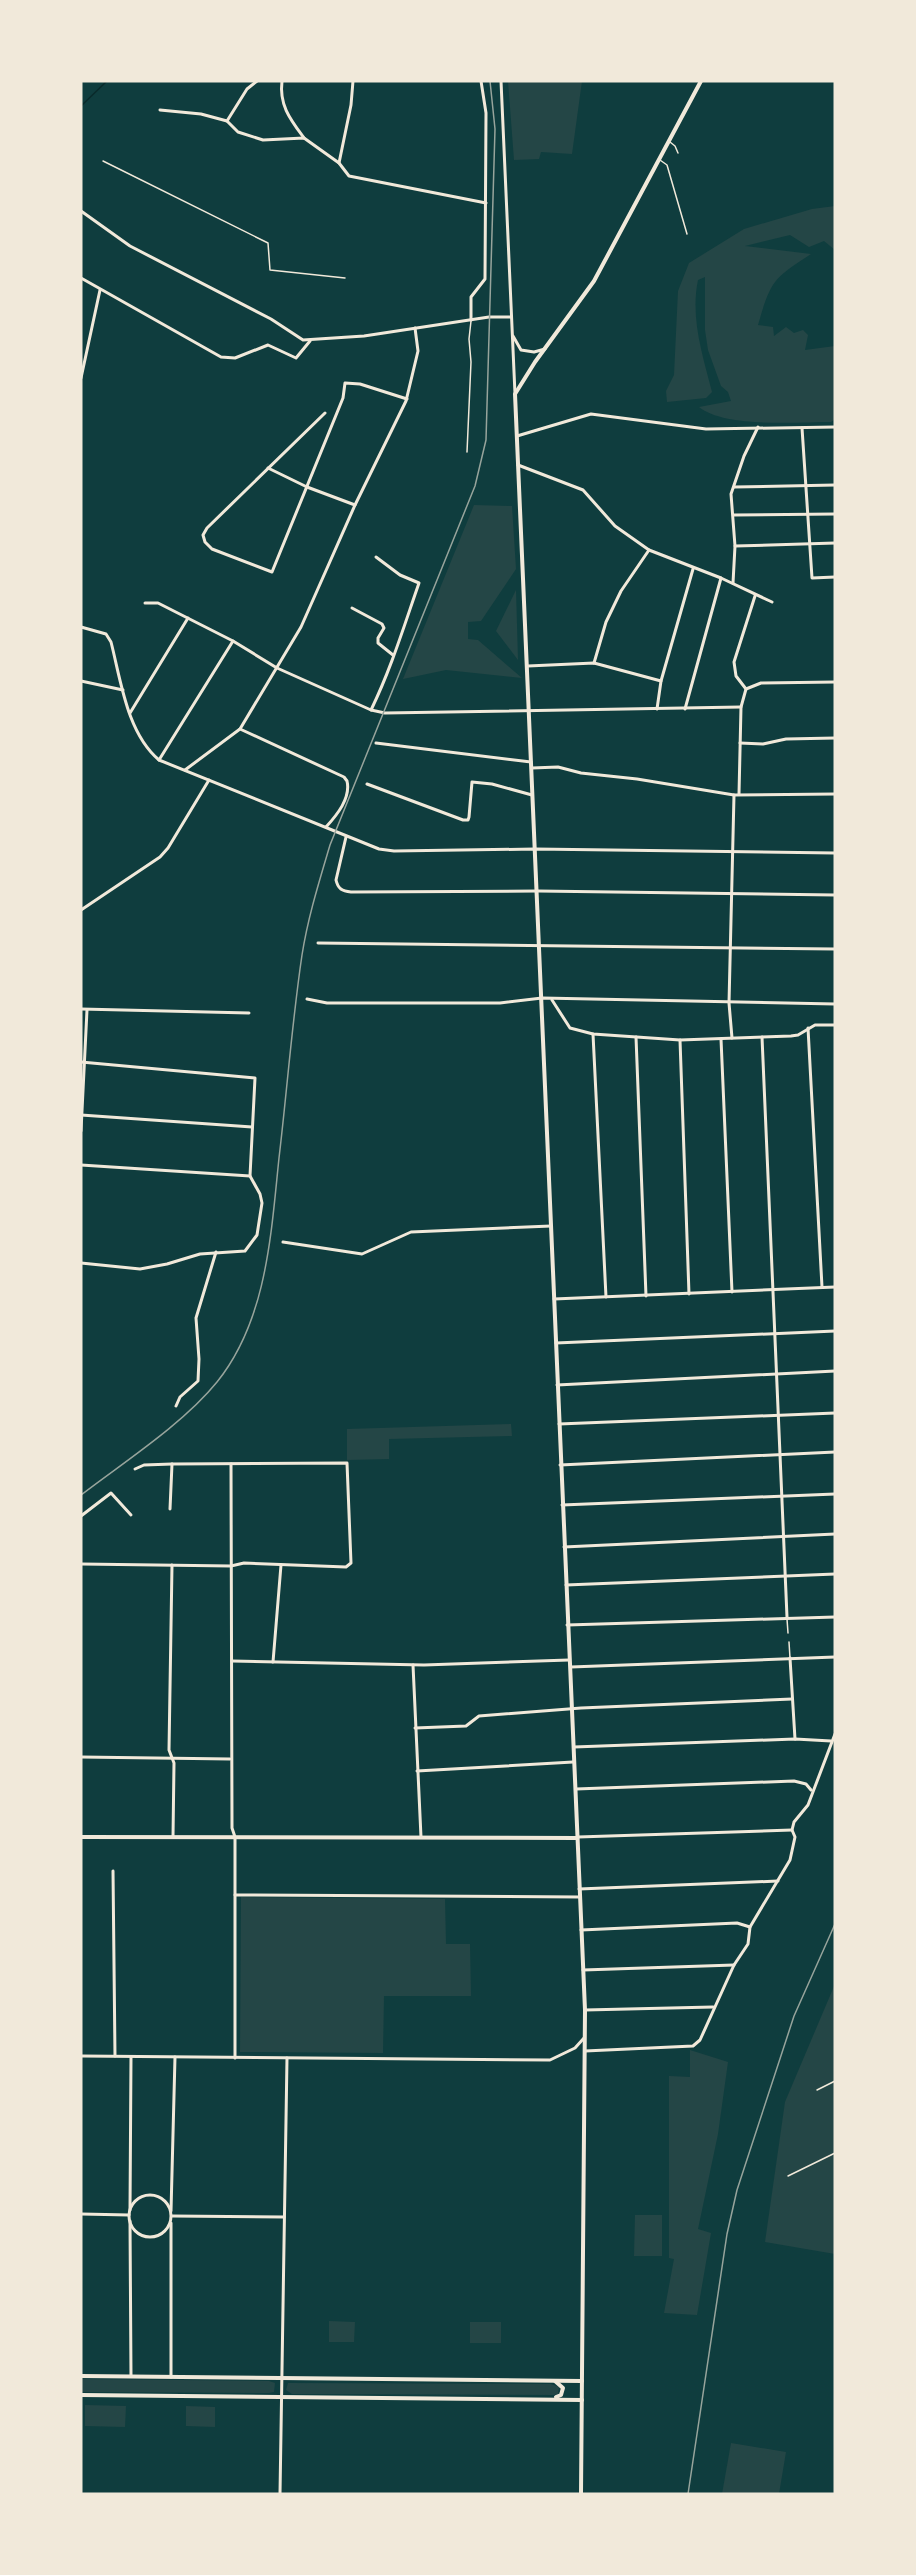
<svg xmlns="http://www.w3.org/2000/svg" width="916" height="2575" viewBox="0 0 916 2575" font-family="'DM Sans',sans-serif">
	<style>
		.green { fill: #244646 }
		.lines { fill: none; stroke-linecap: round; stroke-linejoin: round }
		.stream { stroke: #0a2a2b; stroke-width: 1.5 }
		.service { stroke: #f1e9da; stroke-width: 1.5 }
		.minor { stroke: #f1e9da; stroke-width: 3 }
		.tertiary { stroke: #f1e9da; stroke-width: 3 }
		.secondary { stroke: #f1e9da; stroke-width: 4 }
		.rail { stroke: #97a49c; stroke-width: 1.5 }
	</style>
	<rect width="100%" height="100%" fill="#0f3d3e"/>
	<!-- green -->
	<g class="green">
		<path d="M508,81H582L572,154L541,152L539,159L514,160Z"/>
		<path d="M835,206V250L824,241L809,247L790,235L745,246L811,254C773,279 771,280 758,325L773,327L774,336L786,327L794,333L803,330L808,335L805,350L835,346V419L831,422C797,422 725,428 699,407L731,401L728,392L721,386L708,350L705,330V277L698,280C690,318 703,356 712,392L706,398L667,402L666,391L674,375L678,291L689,263L744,229L812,209Z"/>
		<path d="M474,505L512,506L516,569L481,621L468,622V639L478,640L522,678L446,670L403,679Z"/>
		<path d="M516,590L518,660L496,631Z"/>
		<path d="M511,1424L512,1436L389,1439V1459L347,1460V1429Z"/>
		<path d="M241,1897L445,1899L446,1944H470L471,1996H384L383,2053L240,2052Z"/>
		<path d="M835,1984V2254L765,2242L785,2102Z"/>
		<path d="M690,2050L728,2062L718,2134L698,2229L711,2233L697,2315L664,2313L674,2259L669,2258V2076L690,2077Z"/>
		<path d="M635,2215H662V2256H634Z"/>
		<path d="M329,2321L355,2322L354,2342H329Z"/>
		<rect x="470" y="2322" width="31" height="21"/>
		<path d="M81,2379L269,2381L275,2383L274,2392L269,2393L81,2392Z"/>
		<path d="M288,2383L551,2384L559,2387L558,2394L554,2395L292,2394L286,2390Z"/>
		<path d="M85,2405L126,2406L125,2427L85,2426Z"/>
		<path d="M186,2406L215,2407V2427L186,2426Z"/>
		<path d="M731,2443L786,2452L779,2494H722Z"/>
	</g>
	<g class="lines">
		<!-- stream -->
		<path class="stream" d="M81,106L107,81"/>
		<!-- service -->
		<g class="service">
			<path d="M670,142L675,146L678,153"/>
			<path d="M660,160L667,165L687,234"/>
			<path d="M103,161L268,243L270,270L345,278"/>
			<path d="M467,452L471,362L469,339L471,321"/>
			<path d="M787,1619L788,1633"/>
			<path d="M789,1642L790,1658"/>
			<path d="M817,2090L835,2081"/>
			<path d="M788,2176L835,2153"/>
		</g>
		<!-- minor -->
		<g class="minor">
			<path d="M282,81C279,105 290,119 304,138"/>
			<path d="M160,110L201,114L227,121L238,132L263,140L304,138L339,163L349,176L486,203"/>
			<path d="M227,121L247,89L257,81"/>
			<path d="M339,163L351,105L353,81"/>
			<path d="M81,211L130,246L271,319L303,340L364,336L489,317H511"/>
			<path d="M81,278L221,357L235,358L268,345L296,358L310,341"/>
			<path d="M471,320V297L485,279L486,113L481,81"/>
			<path d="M81,378L100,290"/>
			<path d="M325,413L207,528L203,535L205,542L212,549L272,572L343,398L345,383L360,384L407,399"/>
			<path d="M802,428L812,578L835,577"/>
			<path d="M517,436L591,414L706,429L835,427"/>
			<path d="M518,465L583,490L615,526L649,550L721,578L772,602"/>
			<path d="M268,468L307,487L355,505"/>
			<path d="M734,487L835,485"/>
			<path d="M734,515L835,514"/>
			<path d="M735,546L835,543"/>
			<path d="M733,583L735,546L731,494L744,456L758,427"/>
			<path d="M145,603H158L233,641L277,668L371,710L385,713L741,707"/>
			<path d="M352,608L382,624L384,628L378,638V643L393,655"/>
			<path d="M81,627L106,634L111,642C121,681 127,733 159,760L379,849L394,851L535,849L835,853"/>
			<path d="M594,663L606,622L621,591L649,550"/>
			<path d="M528,666L594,663L661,681"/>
			<path d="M81,681L123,690"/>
			<path d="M746,689L761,683L835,682"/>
			<path d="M657,709L661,681L693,569"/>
			<path d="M685,709L721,578"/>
			<path d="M371,710C391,669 404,626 419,583L400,575L376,557"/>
			<path d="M130,713L188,618"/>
			<path d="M240,729L344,777L347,781C351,798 337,815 326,827"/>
			<path d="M376,743L531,762"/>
			<path d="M740,743L763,744L786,739L835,738"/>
			<path d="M159,760L233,641"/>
			<path d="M532,768L558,767L581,773L637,779L734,795L835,794"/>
			<path d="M185,770L240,729L301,627L355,505L406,401L418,351L415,328"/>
			<path d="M367,784L463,820H468L469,817L472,782L492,784L532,795"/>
			<path d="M739,794L741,707L746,689L736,676L734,662L755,596"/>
			<path d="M346,837L336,880C338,889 342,891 351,892L538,891L835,895"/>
			<path d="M81,910L160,857L168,848L209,780"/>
			<path d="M318,943L835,949"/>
			<path d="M307,999L327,1003H500L542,998L835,1004"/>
			<path d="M552,1000L570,1028L593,1034L680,1040L791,1036L798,1035L815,1025H835"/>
			<path d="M81,1009L249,1013"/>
			<path d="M808,1028L822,1287"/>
			<path d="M593,1034L606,1297"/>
			<path d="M636,1037L646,1296"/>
			<path d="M762,1037L787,1617"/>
			<path d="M732,1038L729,1003L734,795"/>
			<path d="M721,1039L732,1292"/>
			<path d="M680,1040L689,1294"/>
			<path d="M81,1062L255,1078L250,1176L260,1194L262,1203L257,1235L245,1251L200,1254L167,1264L140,1269L81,1263"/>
			<path d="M81,1115L252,1127"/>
			<path d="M81,1131L87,1010"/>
			<path d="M81,1165L250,1176"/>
			<path d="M283,1242L362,1254L411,1232L551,1226"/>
			<path d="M554,1299L835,1287"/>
			<path d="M556,1343L835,1331"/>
			<path d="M557,1385L835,1371"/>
			<path d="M176,1406L180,1397L198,1381L199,1359L196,1318L216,1252"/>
			<path d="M559,1424L835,1413"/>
			<path d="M231,1464L232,1828L235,1837V2058"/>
			<path d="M560,1465L835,1452"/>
			<path d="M135,1469L144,1465L172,1464"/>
			<path d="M562,1505L835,1494"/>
			<path d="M81,1516L111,1493L131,1515"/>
			<path d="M564,1547L835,1534"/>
			<path d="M81,1564L231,1566L244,1563L346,1567L351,1563L347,1463L172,1464L170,1509"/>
			<path d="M172,1565L169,1750L174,1763L173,1837"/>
			<path d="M566,1585L835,1574"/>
			<path d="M567,1625L835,1617"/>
			<path d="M790,1658L795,1739"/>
			<path d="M232,1661L424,1665L569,1660"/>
			<path d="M273,1662L281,1565"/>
			<path d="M413,1665L421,1837"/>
			<path d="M571,1667L835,1657"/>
			<path d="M415,1728L466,1726L479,1716L581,1708L792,1699"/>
			<path d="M574,1747L795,1739L831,1741"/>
			<path d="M81,1757L230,1759"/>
			<path d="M417,1771L573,1762"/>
			<path d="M576,1789L794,1781L806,1784L811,1790"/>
			<path d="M578,1837L792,1830"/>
			<path d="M113,1871L115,2056"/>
			<path d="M579,1889L778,1881"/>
			<path d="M235,1895L580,1897"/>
			<path d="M581,1930L737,1923L750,1927"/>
			<path d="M583,1970L734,1965"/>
			<path d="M585,2010L713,2007"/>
			<path d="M585,2051L693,2046L700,2040L734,1965L748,1944L750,1927L790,1860L795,1837L792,1830L794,1822L808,1805L835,1734"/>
			<path d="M81,2056L550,2060L575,2048L584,2038"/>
			<circle cx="150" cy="2216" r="21"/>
			<path d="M130,2210L131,2057"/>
			<path d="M171,2211L175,2057"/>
			<path d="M81,2214L129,2215"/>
			<path d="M172,2216L284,2217"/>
			<path d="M130,2221L131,2376"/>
			<path d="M171,2223V2377"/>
			<path d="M280,2494L287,2058"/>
		</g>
		<!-- tertiary -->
		<g class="tertiary">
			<path d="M501,81L515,394"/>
			<path d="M513,336L521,350L534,352L545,349"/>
		</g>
		<!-- secondary -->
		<g class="secondary">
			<path d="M81,1837L576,1838"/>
			<path d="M81,2376L582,2381"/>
			<path d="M555,2381L563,2388L561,2395L556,2397"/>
			<path d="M81,2395L582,2400"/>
			<path d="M581,2494L585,2010L515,394L535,362L594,281L701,81"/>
		</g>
		<!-- rail -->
		<g class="rail">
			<path d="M81,1495C124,1462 183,1424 217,1382C267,1320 271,1234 279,1158C287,1091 292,1022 302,955C308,917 319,882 330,845L475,486L486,440L495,129L490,81"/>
			<path d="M688,2494L727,2234L737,2190L794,2016L835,1924"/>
		</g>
	</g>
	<!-- border -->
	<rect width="916" height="2575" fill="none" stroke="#f1e9da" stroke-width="165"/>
</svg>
